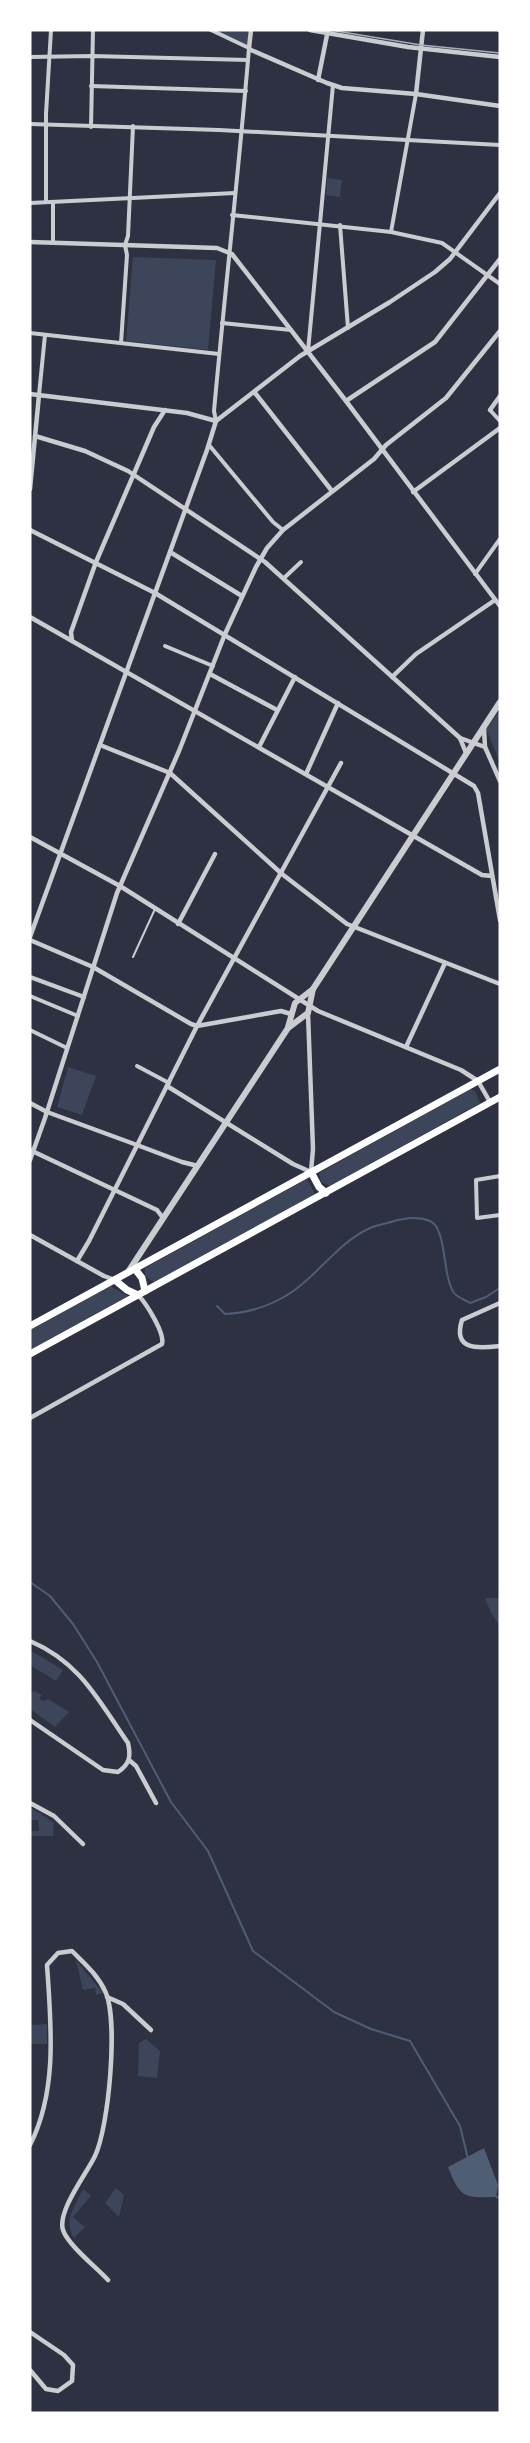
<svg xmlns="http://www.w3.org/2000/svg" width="530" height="2443" viewBox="0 0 530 2443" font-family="'Times New Roman',serif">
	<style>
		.green { fill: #3c4559 }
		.water { fill: #4f5d75 }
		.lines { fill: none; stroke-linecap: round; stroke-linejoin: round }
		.stream { stroke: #4f5d75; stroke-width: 2 }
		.service { stroke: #caccd0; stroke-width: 2 }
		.pedestrian { stroke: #caccd0; stroke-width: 4 }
		.minor { stroke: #caccd0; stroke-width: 4.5 }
		.tertiary { stroke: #caccd0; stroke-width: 6 }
		.secondary { stroke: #fff; stroke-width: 7 }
		.tram { stroke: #abadb3; stroke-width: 1.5 }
	</style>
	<rect width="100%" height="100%" fill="#2d3142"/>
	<!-- green -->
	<g class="green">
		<path d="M211,30H251L249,48Z"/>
		<path d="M327,178L342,180L340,197L326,195Z"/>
		<path d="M133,257L216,260L208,350L126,341Z"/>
		<path d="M500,710V762L486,729Z"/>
		<path d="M68,1067L96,1076L82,1115L57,1107Z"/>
		<path d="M470,1089L475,1091L480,1103L330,1186L321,1182L319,1173Z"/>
		<path d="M307,1179L315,1194L155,1283L145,1276V1268Z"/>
		<path d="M110,1286L128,1296L30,1350V1330Z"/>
		<path d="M485,1598H500V1626L491,1613Z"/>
		<path d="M30,1650L63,1670L56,1681L30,1665Z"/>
		<path d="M34,1691L42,1695L39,1699L44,1701L48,1699L69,1712L55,1727L30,1709V1694Z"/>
		<path d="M30,1808L40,1813L54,1823L53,1836H30V1831H39L38,1820H30Z"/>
		<path d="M76,1960L103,1993L96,1995L95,1988L83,1990Z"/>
		<path d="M47,2024V2044H30V2025Z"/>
		<path d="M146,2039L160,2051L157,2078L138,2076L139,2043Z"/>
		<path d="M116,2188L124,2195L119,2217L105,2203Z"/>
		<path d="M83,2189L91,2196L73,2217L85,2227L74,2238C63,2220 75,2206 83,2189Z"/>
	</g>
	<!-- water -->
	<path class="water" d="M484,2148L498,2185L496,2197C464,2198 460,2198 448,2167Z"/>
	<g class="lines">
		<!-- stream -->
		<g class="stream">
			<path d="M217,1306L225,1314C246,1313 264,1308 282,1298C314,1281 336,1244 368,1229C376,1225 386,1224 394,1221C406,1218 418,1216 430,1221C447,1228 442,1276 454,1293C457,1297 465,1300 470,1303L486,1297L500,1288"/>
			<path d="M30,1582L50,1596L73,1624L97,1662L171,1802L208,1851L253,1951L334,2012L371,2029L410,2041L460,2126L468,2159"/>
			<path d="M494,2195L500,2199"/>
		</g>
		<!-- service -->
		<path class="service" d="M133,957L155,909"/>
		<!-- pedestrian -->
		<g class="pedestrian">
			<path d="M211,30L249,48C239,169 225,290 214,411L216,421"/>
			<path d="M499,30H500"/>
			<path d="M30,57L92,56L248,60"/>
			<path d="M91,86L246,91"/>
			<path d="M30,124L219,130L500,145"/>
			<path d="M91,127L93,30"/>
			<path d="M46,202V114L51,30"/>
			<path d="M53,202V243"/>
			<path d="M30,203L235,193"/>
			<path d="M232,215L391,232L442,243L500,284"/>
			<path d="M340,225L348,328"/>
			<path d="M391,232L416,94"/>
			<path d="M222,323L291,330"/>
			<path d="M30,333L219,354"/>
			<path d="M121,343L127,255L125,245L128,236L133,126"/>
			<path d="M308,351L333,85"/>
			<path d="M39,395L45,335"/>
			<path d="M490,410L500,421"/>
			<path d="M209,445L273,522L283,530"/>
			<path d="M475,574L500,539"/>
			<path d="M284,578L301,562"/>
			<path d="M165,646L213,666"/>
			<path d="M30,996L78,1016"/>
			<path d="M30,1030L67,1048"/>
			<path d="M137,1066L169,1083"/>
			<path d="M47,1112L137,1145"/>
			<path d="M500,1176L476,1180L477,1218L500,1215"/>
		</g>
		<!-- minor -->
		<g class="minor">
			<path d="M251,30L249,48L251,50L327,83L342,88L416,94L500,106"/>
			<path d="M310,30L408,47L500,57"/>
			<path d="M318,80L328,30"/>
			<path d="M416,94L423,30"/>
			<path d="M30,242L217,248L232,254L346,401L500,606"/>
			<path d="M255,393L332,491"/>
			<path d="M30,394L187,413L216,421"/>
			<path d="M346,401L435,342L500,259"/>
			<path d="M490,410L500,396"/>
			<path d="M216,421L300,356L390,302L435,272L450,259L500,193"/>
			<path d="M35,436L85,451L128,471L265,562L460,738L466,753"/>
			<path d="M30,489L39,395"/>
			<path d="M413,492L500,428"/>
			<path d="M30,530L155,593L474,786L478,793L500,920"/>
			<path d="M170,552L242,596"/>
			<path d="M30,617L482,875L492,876"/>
			<path d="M72,641L71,632L96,562L154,427L165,410"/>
			<path d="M210,674L277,710"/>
			<path d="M392,677L416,654L495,600"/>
			<path d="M484,728L485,747L500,781"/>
			<path d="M460,738L485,747"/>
			<path d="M100,745L170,773L282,874L347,924L500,984"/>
			<path d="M259,747L295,677"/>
			<path d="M306,774L338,703"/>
			<path d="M30,837L120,886L318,1011L461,1070L478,1081L490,1102"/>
			<path d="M178,924L215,854"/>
			<path d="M30,937L207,450L216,421"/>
			<path d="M30,940L93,967L191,1024L197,1026L281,1011L291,1014"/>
			<path d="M30,977L84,997"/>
			<path d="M406,1047L445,963"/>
			<path d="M167,1086L293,1164L311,1172L313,1149L308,1013"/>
			<path d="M30,1103L47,1112"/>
			<path d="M137,1145L182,1162L198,1166"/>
			<path d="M30,1150L157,1210L163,1218"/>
			<path d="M30,1160L45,1118L117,893L179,751L225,634L256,567L267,548L283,530L374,459L386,445L446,398L500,331"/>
			<path d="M30,1235L104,1276L115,1280"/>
			<path d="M77,1261L89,1241L197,1026L341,763"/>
			<path d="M500,1303L462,1320C452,1352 480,1348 500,1346"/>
			<path d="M30,1418L162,1344C165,1333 146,1303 138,1295"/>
			<path d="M30,1641C81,1663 98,1700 128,1743C131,1756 130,1764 118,1772L103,1770L30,1720"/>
			<path d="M129,1760L136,1766L156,1803"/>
			<path d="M30,1803L54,1816L83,1844"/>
			<path d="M107,1997L123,2004L151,2030"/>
			<path d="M30,2145C58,2090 51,2024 47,1965L58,1953L72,1951C85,1964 98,1975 106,1993C118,2023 109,2126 95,2156C87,2173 57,2211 63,2230C68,2245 96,2267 108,2280"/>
			<path d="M30,2332L64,2355L73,2365L72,2381L58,2391L46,2389L30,2370"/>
		</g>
		<!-- tertiary -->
		<g class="tertiary">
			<path d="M288,1027L295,1003L313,989"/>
			<path d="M128,1272L288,1028L308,1013L313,989L500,702"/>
		</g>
		<!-- secondary -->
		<g class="secondary">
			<path d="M311,1172L319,1187L326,1193"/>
			<path d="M135,1269L142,1278L145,1291"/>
			<path d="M115,1280L127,1290L138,1295"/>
			<path d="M30,1326L500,1069"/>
			<path d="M30,1354L500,1097"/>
		</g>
		<!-- tram -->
		<path class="tram" d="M330,30L421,45L500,53"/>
	</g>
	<!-- border -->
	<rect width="530" height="2443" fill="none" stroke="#ffffff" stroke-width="63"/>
</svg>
